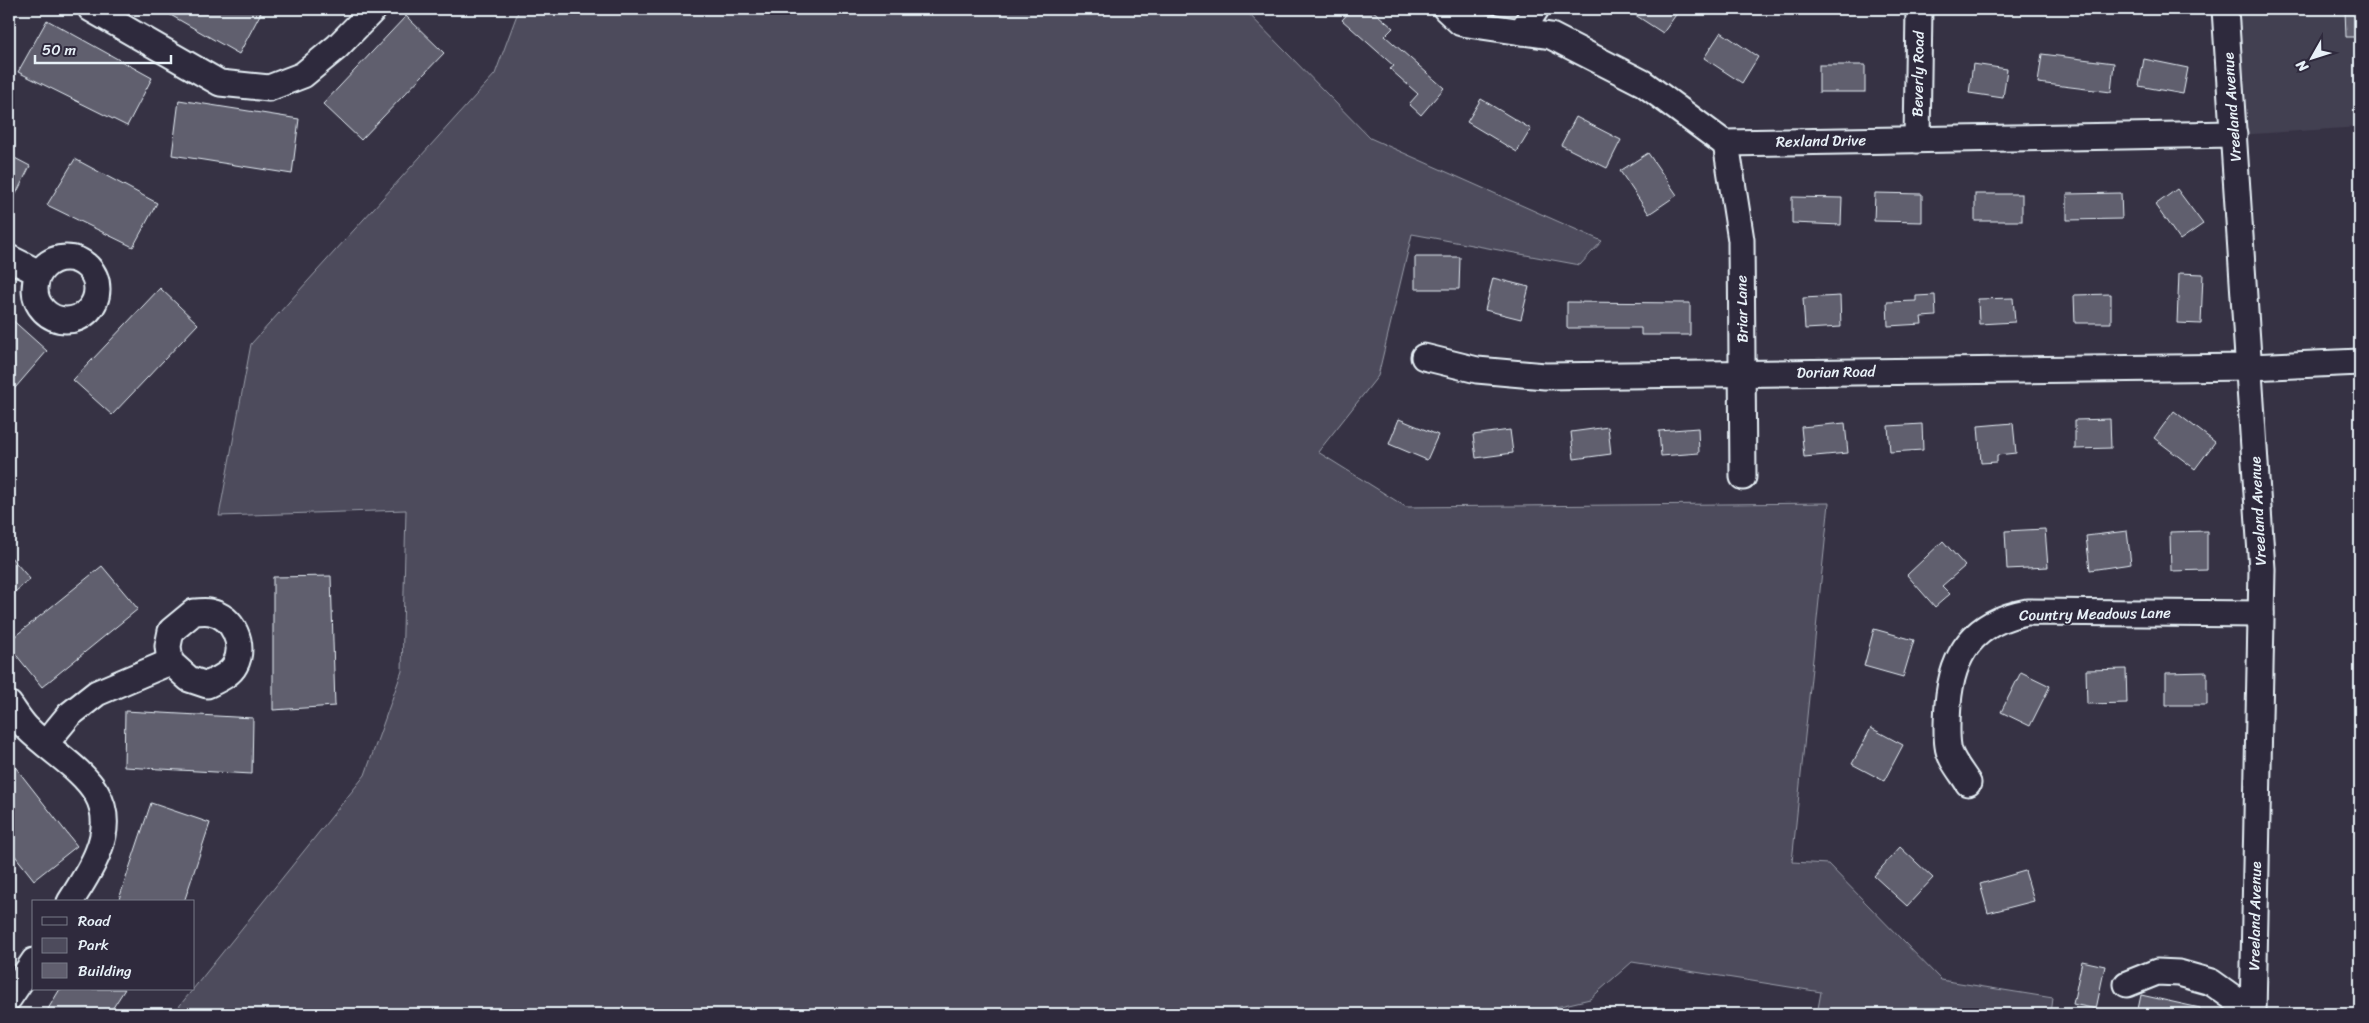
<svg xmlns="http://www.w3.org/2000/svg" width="2369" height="1023" viewBox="0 0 2369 1023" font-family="Sriracha,sans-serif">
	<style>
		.built { fill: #433f51 }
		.green { fill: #4d4b5c; stroke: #9a9eaa }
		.building { fill: #605e6e; stroke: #e8f1f8 }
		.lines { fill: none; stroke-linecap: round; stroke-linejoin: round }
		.minor-casing { stroke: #e8f1f8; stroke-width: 29 }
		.minor { stroke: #2f2a3d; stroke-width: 25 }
		.labels { text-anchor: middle; stroke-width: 4; stroke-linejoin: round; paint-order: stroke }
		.street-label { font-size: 15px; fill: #e8f1f8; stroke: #2f2a3d }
	</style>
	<rect width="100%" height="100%" fill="#363244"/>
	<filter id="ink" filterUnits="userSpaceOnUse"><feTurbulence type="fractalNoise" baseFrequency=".02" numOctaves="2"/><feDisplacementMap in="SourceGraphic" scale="10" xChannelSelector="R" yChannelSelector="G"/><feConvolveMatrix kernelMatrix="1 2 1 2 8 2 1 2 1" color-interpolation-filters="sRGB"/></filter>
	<g filter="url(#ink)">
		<!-- built -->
		<path class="built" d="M2239,9H2360V127L2239,135Z"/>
		<!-- green -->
		<path class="green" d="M519,9H1244L1370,138L1602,241L1580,265L1412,234L1378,376L1318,452L1406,507L1829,503L1792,862L1828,864L1941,980L2053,998L2051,1014H1817L1821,992L1632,962L1590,999L1526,1014H173L365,775L402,671L406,510L219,516L251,344L495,74Z"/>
		<!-- building -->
		<g class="building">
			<path d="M160,9H263L239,54Z"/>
			<path d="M1352,9H1371L1393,28L1385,36L1444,88L1421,115L1409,104L1418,94L1390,69L1394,66L1342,20Z"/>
			<path d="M1626,9H1680L1663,33Z"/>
			<path d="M2345,9H2360V37H2346Z"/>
			<path d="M406,16L444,53L361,140L323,104Z"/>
			<path d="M47,20L152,78L127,126L18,72Z"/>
			<path d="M1721,32L1758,57L1742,83L1704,58Z"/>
			<path d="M2042,54L2114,63L2111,92L2038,83Z"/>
			<path d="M2144,59L2188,68L2183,94L2139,86Z"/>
			<path d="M1973,64L2007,69L2003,98L1969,93Z"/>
			<rect x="1819" y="65" width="46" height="27"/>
			<path d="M1481,99L1531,129L1517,152L1467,122Z"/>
			<path d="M179,100L299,119L292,174L172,155Z"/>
			<path d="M1576,117L1621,140L1607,168L1561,145Z"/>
			<path d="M1648,153L1677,195L1649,214L1620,171Z"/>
			<path d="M9,155L30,166L9,208Z"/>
			<path d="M75,159L157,203L133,247L47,205Z"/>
			<path d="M2177,189L2203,224L2180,240L2155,205Z"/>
			<path d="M1875,193L1922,194V222L1874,221Z"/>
			<path d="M2121,193L2122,219L2067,220V194Z"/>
			<rect x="1975" y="194" width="47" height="27"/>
			<path d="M1792,197L1842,198L1841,225L1792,223Z"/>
			<path d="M1415,257H1460L1459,289H1415Z"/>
			<path d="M2179,273L2203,274L2201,324L2177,323Z"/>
			<path d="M1493,278L1529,287L1521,319L1485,310Z"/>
			<path d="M160,288L198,324L112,415L73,380Z"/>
			<path d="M2111,294V323H2075L2074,295Z"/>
			<path d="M1935,295L1936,316L1921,317L1922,324L1888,326L1887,302L1916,301V296Z"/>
			<path d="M1840,296L1841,327L1805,329L1803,298Z"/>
			<path d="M2013,298L2015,322L1979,324L1978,299Z"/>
			<path d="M1567,302L1690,303V335H1641V328H1567Z"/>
			<path d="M9,317L47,351L9,395Z"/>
			<path d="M2174,411L2215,442L2195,469L2154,438Z"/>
			<path d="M1399,419L1438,435L1427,460L1389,444Z"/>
			<path d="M2110,419L2111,448L2075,449V420Z"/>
			<path d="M1845,423L1848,453L1804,457L1801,427Z"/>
			<path d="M2013,423L2016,453L1997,455V462L1981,463L1978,426Z"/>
			<path d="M1922,424L1923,450L1890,452L1888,426Z"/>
			<path d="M1608,427L1611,454L1574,459L1571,432Z"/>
			<path d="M1698,428L1699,453L1661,456L1659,431Z"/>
			<path d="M1510,430L1513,453L1476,458L1473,435Z"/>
			<path d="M2045,529L2048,567L2007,569L2005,531Z"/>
			<path d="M2127,531L2131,564L2090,570L2086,536Z"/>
			<path d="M2207,531V570L2171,571L2170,532Z"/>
			<path d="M1943,541L1965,566L1942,586L1950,594L1935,607L1907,575Z"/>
			<path d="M9,555L30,579L9,597Z"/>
			<path d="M102,566L138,609L42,687L9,646V641Z"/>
			<path d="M331,576L335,706L273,710V577Z"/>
			<path d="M1874,629L1914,640L1903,677L1864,666Z"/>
			<path d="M2126,669L2127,703L2087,704L2086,670Z"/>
			<path d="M2021,672L2050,686L2030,726L2001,712Z"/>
			<path d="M2207,672V705H2166V673Z"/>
			<path d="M125,711L253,718L252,774L124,767Z"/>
			<path d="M1871,728L1903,745L1884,781L1852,764Z"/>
			<path d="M9,759L77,846L34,880L9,848Z"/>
			<path d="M151,803L210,823L184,902H118Z"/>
			<path d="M1900,847L1933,878L1907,906L1874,876Z"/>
			<path d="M2025,871L2034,901L1988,913L1980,884Z"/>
			<path d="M2082,961L2105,966L2096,1009L2073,1004Z"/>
			<path d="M60,989H125L109,1014H45Z"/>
			<path d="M2141,995L2200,1008L2199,1014H2137Z"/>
		</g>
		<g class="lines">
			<defs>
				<g id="minor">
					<path d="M91,9L220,83L269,88L303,75L337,47L374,9"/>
					<path d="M1446,9L1461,23L1551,36L1643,83L1724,143L2234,134"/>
					<path d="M2225,9L2262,569L2253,1014"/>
					<path d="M1521,32L1536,9"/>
					<path d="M1917,140L1919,9"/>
					<path d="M1726,143L1741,240L1743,477"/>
					<circle cx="66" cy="289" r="31"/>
					<path d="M9,258L39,273"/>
					<path d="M1424,357L1477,370L1545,376L2250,367L2360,362"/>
					<path d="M194,612C199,612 205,611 210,612C233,616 246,645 235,665C230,675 217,680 207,685L189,679L170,662L168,646L171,631Z"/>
					<path d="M9,704C15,712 20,721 27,728C65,766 124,787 98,852C91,870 80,886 70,902"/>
					<path d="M46,743L69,715L97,693L170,662"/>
					<path d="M1968,783C1962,773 1949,758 1948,746C1946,733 1947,718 1948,704C1952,653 1974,622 2027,612L2261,614"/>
					<path d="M2127,984L2157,972L2179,973L2211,982L2253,1012"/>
					<path d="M9,998L34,961"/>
				</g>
			</defs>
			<!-- minor casing -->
			<use href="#minor" class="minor-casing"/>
			<!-- minor -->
			<use href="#minor" class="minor"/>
		</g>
	</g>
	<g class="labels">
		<!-- street labels -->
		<g class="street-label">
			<text transform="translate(1918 74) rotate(-89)" y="5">Beverly Road</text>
			<text transform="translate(2232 107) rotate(-94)" y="5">Vreeland Avenue</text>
			<text transform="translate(1821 141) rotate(-1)" y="5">Rexland Drive</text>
			<text transform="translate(1742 309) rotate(-91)" y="5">Briar Lane</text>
			<text transform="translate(1836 372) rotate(-1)" y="5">Dorian Road</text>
			<text transform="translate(2258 511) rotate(-93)" y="5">Vreeland Avenue</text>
			<text transform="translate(2095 614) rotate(-1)" y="5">Country Meadows Lane</text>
			<text transform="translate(2255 916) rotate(-89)" y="5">Vreeland Avenue</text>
		</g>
	</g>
	<!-- margin -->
	<rect width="2369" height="1023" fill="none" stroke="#2f2a3d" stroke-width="30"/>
	<rect x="15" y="15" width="2339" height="993" fill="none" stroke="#e8f1f8" stroke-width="2" filter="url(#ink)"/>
	<!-- legend -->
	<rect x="32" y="900" width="162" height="90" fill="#2f2a3d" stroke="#797a88"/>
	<rect x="42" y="917" width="25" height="8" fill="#2f2a3d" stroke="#797a88"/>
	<text x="78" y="926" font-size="15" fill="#e8f1f8">Road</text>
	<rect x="42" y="938" width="25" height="15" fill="#4d4b5c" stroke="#797a88"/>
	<text x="78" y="950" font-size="15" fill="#e8f1f8">Park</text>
	<rect x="42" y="963" width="25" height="15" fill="#605e6e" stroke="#797a88"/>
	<text x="78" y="976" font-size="15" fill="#e8f1f8">Building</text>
	<!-- north arrow -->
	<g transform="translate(2312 58) rotate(231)" stroke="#2f2a3d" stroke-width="4" paint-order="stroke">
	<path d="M0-4L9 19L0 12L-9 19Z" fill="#e8f1f8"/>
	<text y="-8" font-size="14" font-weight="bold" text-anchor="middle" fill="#e8f1f8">N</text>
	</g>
	<!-- scale -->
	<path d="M35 55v8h136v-8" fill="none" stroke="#e8f1f8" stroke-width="2.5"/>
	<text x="42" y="55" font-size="15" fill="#e8f1f8" stroke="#2f2a3d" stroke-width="4" paint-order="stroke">50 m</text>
</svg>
